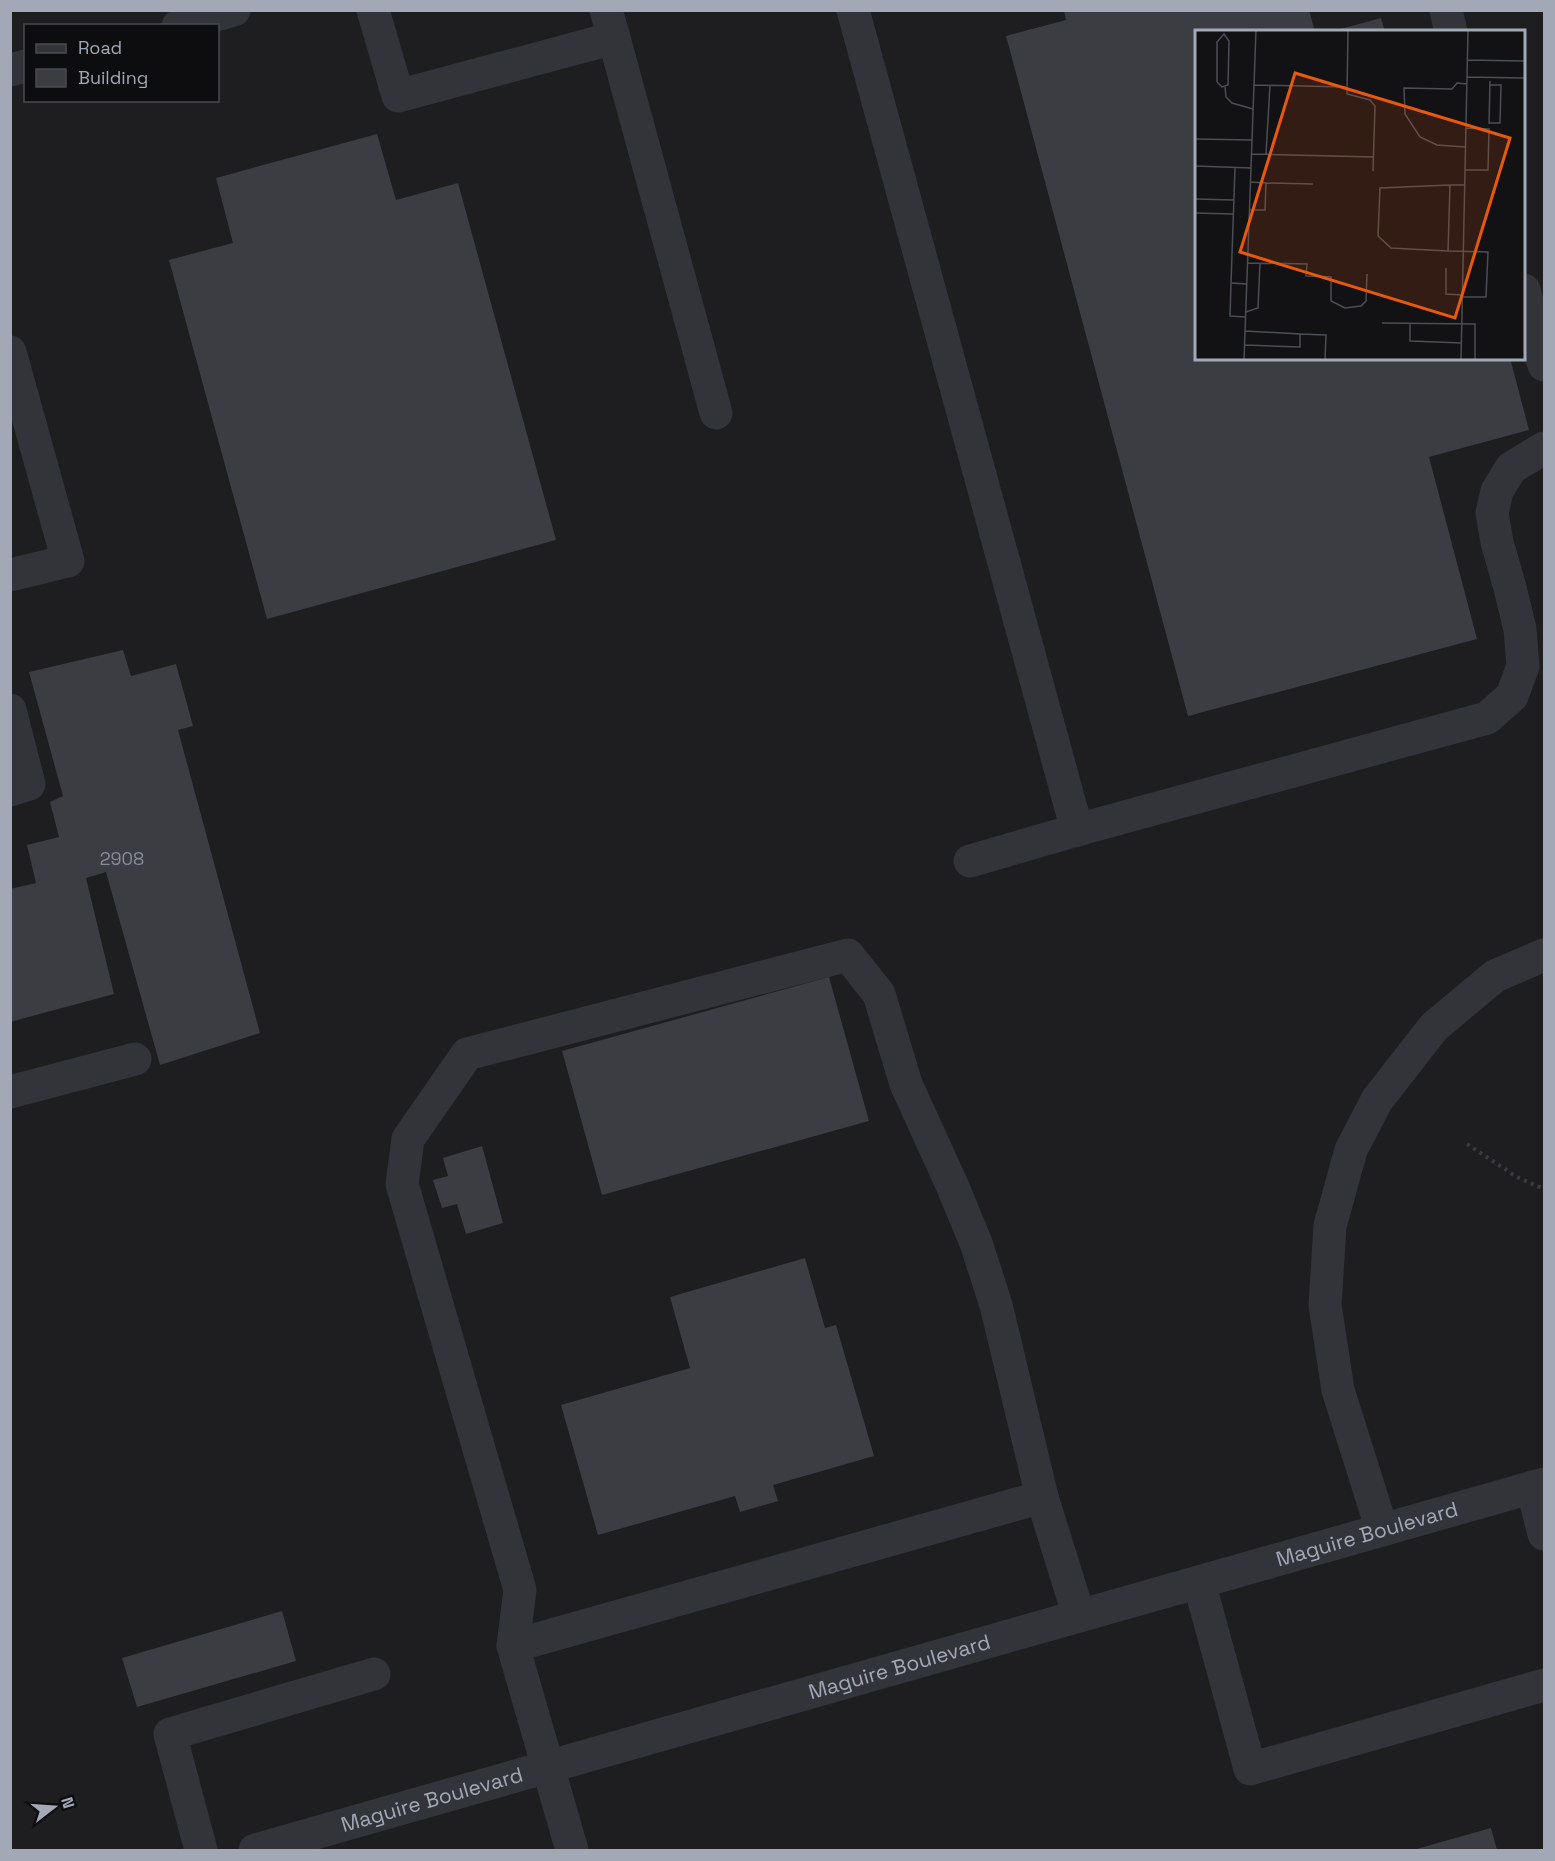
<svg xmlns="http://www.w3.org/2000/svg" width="1555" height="1861" viewBox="0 0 1555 1861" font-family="'Space Grotesk',sans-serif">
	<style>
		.built { fill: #1e1e21; fill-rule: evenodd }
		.building { fill: #3c3d42 }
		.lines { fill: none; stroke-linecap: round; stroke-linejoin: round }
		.path { stroke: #393b41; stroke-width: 4; stroke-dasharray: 3 4.5; stroke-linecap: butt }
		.minor { stroke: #33343a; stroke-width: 33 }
		.labels { text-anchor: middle; stroke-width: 4.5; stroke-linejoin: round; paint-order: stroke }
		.number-label { font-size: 18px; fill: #888d99 }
		.street-label { font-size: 21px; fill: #a2a8b6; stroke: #0d0d0f }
		.inset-road { fill: none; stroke: #4c4e55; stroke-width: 1.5 }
		.view { fill: #e8590c; fill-opacity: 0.15; stroke: #e8590c; stroke-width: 3 }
		.inset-edge { fill: none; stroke: #a2a8b6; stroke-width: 3 }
	</style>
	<rect width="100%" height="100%" fill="#121214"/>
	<!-- built -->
	<path class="built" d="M11,11H1544V1850H11ZM26,26H218V100H26ZM1196,32H1524V358H1196Z"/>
	<!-- building -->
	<g class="building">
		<path d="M1064,10H1309L1315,32H1196V358H1510L1529,430L1429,457L1477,639L1188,716L1006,36L1066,20Z"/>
		<path d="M1381,18L1385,32H1333V31Z"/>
		<path d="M377,134L396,200L458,183L556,540L267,619L169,260L233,243L216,178Z"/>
		<path d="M123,650L131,676L176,664L193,726L178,730L260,1033L160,1065L106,872L86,878L114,994L10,1022V889L36,883L27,845L59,837L50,802L63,796L29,672Z"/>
		<path d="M829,977L869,1121L602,1195L562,1051Z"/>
		<path d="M482,1146L503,1223L466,1234L457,1204L442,1208L433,1180L448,1176L443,1158Z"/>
		<path d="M805,1258L825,1328L836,1325L874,1456L773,1485L778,1501L740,1512L735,1496L598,1535L561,1405L690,1368L670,1297Z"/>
		<path d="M282,1611L296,1661L137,1707L122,1658Z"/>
		<path d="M1491,1828L1497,1850H1413Z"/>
	</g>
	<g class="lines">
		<!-- path -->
		<path class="path" d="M1467,1144L1517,1177L1544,1189"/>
		<!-- minor -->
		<g class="minor">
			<path d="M373,10L398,96L614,38L606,10"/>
			<path d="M853,10L1077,830"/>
			<path d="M1446,10L1451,32"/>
			<path d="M178,26L234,10"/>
			<path d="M614,38L716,413"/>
			<path d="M10,70L26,66"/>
			<path d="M1524,290L1544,365"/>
			<path d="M10,352L68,561L10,575"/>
			<path d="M10,710L29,784L10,790"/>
			<path d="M970,861L1077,830L1487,718L1512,696L1523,666L1520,629L1510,588L1497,542L1492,513L1497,491L1511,468L1544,448"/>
			<path d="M10,1092L135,1059"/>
			<path d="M1532,1487L1544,1534"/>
			<path d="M1382,1530L1338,1390L1325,1305L1330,1226L1351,1150L1377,1100L1434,1027L1495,976L1544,955"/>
			<path d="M1199,1582L1250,1769L1544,1685"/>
			<path d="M513,1646L520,1590L402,1184L408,1139L467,1054L848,955L879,994L906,1084L952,1185L976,1243L996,1305L1042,1497"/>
			<path d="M201,1850L170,1734L374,1674"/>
			<path id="s1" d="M255,1850L1544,1484"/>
			<path d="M572,1850L513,1646L1042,1497L1079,1616"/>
		</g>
	</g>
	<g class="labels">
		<!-- number labels -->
		<g class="number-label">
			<text x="122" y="865">2908</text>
		</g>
		<!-- street labels -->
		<g class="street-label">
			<text dy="7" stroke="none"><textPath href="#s1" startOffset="1156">Maguire Boulevard</textPath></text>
			<text dy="7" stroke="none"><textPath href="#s1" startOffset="670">Maguire Boulevard</textPath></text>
			<text dy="7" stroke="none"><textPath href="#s1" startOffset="184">Maguire Boulevard</textPath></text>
		</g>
	</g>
	<!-- overview -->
	<g transform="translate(1195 30)">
		<rect width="330" height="330" fill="#121214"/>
		<path class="inset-road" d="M153,0L152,64L175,70L180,76L178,141M29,4L34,11L33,55L27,57L22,52V12ZM272,30L330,31M272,47L330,48M59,55L151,57M30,57L31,67L37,73L58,79M294,93H305L306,55H295M294,94L295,51M0,109L57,110M270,117L242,115L225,107L210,84L209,58L257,59L262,53L272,54M57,124L179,127M71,124L75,55M0,136L56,138M40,138L36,253L52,254M270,140H293L294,99L271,98M71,153L118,154M0,169L39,170M55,180H70L71,153L56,152M0,183L38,184M253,221L196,218L183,206L185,158L255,155M53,233L112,234L111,246L136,247V271L150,278L166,276L171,271L172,244M251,238V264L267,265M36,253L35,286L51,287M267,267H291L293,222L253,221L255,155H270M51,282L63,278L65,233M187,293L280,294V330M215,293V311L267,313M105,304L131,305L130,330M50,315L105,317V304L50,301M49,330L61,0M266,330L273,0"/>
		<path class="view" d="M100,43L315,108L260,288L45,222Z"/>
		<rect width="330" height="330" class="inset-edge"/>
	</g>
	<!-- border -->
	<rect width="1555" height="1861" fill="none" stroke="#a2a8b6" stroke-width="24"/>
	<!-- legend -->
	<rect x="24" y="24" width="195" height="78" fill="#0d0d0f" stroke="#494b52" stroke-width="1.5"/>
	<rect x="36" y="44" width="30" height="9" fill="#33343a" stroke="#494b52" stroke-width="1.5"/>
	<text x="78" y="54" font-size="18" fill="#a2a8b6">Road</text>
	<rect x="36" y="69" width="30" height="18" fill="#3c3d42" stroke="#494b52" stroke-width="1.5"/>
	<text x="78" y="84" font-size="18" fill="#a2a8b6">Building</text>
	<!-- north arrow -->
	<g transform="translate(54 1807) rotate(73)" stroke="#0d0d0f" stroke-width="4.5" paint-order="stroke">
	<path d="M0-4.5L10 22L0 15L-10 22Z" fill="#a2a8b6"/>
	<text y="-9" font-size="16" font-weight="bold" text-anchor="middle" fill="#a2a8b6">N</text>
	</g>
</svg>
